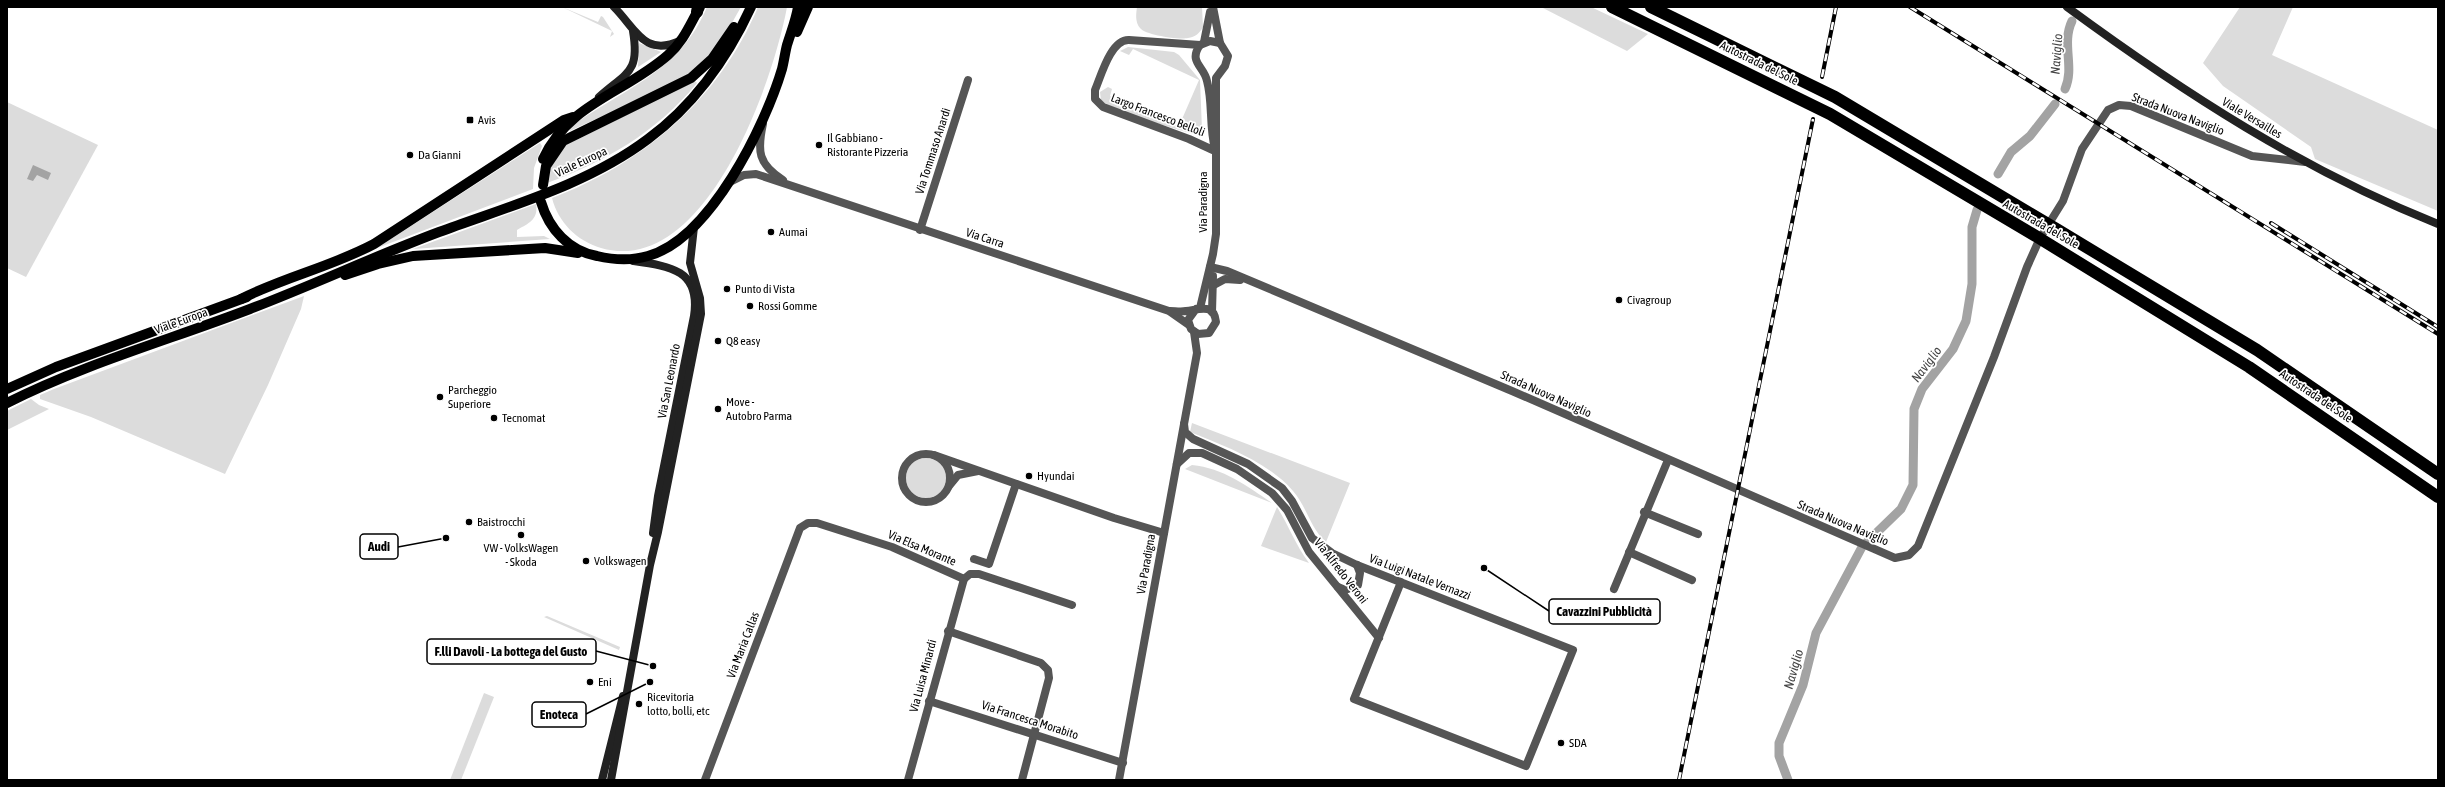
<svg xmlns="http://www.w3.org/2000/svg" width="2445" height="787" viewBox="0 0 2445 787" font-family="'Asap Condensed',sans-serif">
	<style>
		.green { fill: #dcdcdc }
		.water { fill: #a3a3a3 }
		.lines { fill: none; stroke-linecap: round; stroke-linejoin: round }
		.canal { stroke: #a3a3a3; stroke-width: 9 }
		.street { stroke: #555; stroke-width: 8 }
		.secondary { stroke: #222; stroke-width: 8 }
		.primary { stroke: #000; stroke-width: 10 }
		.highway { stroke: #000; stroke-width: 12 }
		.rail-casing { stroke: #000; stroke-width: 4 }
		.rail { stroke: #fff; stroke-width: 2.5; stroke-dasharray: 8; stroke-linecap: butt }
		.poi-dot { fill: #000; stroke: #fff; stroke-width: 1.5 }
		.labels { text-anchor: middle; stroke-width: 3.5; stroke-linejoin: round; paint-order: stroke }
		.street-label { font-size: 12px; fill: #000; stroke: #fff }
		.poi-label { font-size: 12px; fill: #000; stroke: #fff; text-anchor: start }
		.water-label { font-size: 13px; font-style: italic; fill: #444; stroke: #fff }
		.leader { fill: none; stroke: #000; stroke-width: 1.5 }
		.callout-dot { fill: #000; stroke: #fff; stroke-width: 1.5 }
		.callout { fill: #fff; stroke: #000; stroke-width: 1.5 }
		.callout-label { font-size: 13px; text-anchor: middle; font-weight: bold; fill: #000 }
	</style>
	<rect width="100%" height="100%" fill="#fff"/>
	<!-- green -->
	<g class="green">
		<path d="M562,7L598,22L601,16L603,17L614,34L610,37L612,31Z"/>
		<path d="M707,7H741C731,24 721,44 708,58C680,88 608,112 570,131L569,129L573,125C626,88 681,70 707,7Z"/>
		<path d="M758,7H787C773,83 705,278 601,248C577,241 558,222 552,198C642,164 719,100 758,7Z"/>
		<path d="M1137,7H1202L1203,27C1200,33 1195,37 1188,38C1179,40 1145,35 1140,28C1135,22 1136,14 1137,7Z"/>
		<path d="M1541,7H1591L1648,34L1627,51Z"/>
		<path d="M2240,7H2293L2272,55L2438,130V211L2315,159L2311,147L2223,86L2203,63Z"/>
		<path d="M639,43L661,52L638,67Z"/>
		<path d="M1128,47L1174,52L1179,55L1200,80L1202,130L1193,134L1109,109L1101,100L1100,92L1108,87L1112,89L1110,96L1179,126L1199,80L1133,49L1129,55L1120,51Z"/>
		<path d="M695,81L697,83C656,133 604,162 547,183L548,171L562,147Z"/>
		<path d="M7,102L98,145L26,277L7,268Z"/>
		<path d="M540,143L542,146L534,168L533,189L377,248Z"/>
		<path d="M536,204C539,220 527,224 517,230V237L544,236L550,239L413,249Z"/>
		<path d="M304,296L301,309L268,385L225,474L91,417L40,399V395L54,389Z"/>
		<path d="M31,399L39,405L49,409L7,430V411Z"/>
		<path d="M1192,423L1350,483L1326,542C1310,528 1307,507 1293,491C1268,462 1225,446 1190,432Z"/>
		<circle cx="926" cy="478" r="20"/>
		<path d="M1192,465C1223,468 1247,486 1272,503L1185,469Z"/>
		<path d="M1277,507C1289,526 1295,544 1309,563L1261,546Z"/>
		<path d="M547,616L620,647L619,650L544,617Z"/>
		<path d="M484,693L494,697L461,780H450Z"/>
	</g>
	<!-- water -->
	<path class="water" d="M33,165L51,173L48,180L37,175L33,181L27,179Z"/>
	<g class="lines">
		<!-- canal -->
		<g class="canal">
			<path d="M2065,89C2075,67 2061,44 2072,21"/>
			<path d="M1998,174L2011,152L2030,136L2055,104"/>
			<path d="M1867,542L1901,509L1913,485L1914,409L1922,389L1953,349L1966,321L1972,284V227L1977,210"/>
			<path d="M1788,780L1779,756V743L1803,685L1816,633L1862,547"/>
		</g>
		<!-- street -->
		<g class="street">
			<path d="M1213,7L1220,43"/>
			<path d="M1204,42L1210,12"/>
			<path d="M1200,45L1129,40C1111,39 1101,76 1095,90V99L1103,107L1189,139L1215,151"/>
			<path d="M763,124C757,151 758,164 783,180"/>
			<path d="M728,183L744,175L756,174L1169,311L1189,325"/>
			<path d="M920,230L968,80"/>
			<path d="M1210,267L1227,271L1512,391L1895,558L1909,555L1918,546L1994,357L2027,267L2040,238L2063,201L2082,149L2108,110L2119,105L2131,106L2252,156L2305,162"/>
			<path d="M1212,286L1225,279L1240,280"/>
			<path d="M1200,308L1213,254L1216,234V78L1225,66L1228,56L1220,43L1210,41L1200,45C1188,62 1204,66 1207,81C1213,103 1209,126 1215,149"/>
			<path d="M1170,311C1175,311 1181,312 1186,311C1198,310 1214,302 1216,322L1209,333L1198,334L1191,329L1188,320L1196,309"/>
			<path d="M1212,312L1213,276"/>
			<path d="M1184,424L1185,432L1193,439L1248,464L1282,488L1292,501L1312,538L1332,553L1357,565L1573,650L1526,766L1354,699L1401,582"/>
			<circle cx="926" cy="478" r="24"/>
			<path d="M934,455L1114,518L1164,533"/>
			<path d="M1177,464L1189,453H1202L1237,469L1272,493L1287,510L1309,552L1379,638"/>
			<path d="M949,486L958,475L978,471"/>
			<path d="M1644,512L1698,534"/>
			<path d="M1629,552L1692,580"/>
			<path d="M974,559L989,564L1016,484"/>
			<path d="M1338,587L1345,590L1358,585L1360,573L1357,565"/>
			<path d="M1614,589L1668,460"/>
			<path d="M948,631L1041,663L1048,670L1049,678L1022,780"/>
			<path d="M929,701L1123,763"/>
			<path d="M705,780L800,528L808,523H817L892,547L964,579L970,574H979L1072,605"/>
			<path d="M908,780L964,579"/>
			<path d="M1119,780L1197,353L1194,332"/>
		</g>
		<!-- secondary -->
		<g class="secondary">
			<path d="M614,7C636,29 644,57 680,41"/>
			<path d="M2067,7C2184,93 2303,170 2438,224"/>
			<path d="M599,97C627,72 640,73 633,31"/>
			<path d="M633,261C670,266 701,270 694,316L658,496L653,533"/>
			<path d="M602,780L623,696"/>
			<path d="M611,780L650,565L658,532L701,314L700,298L690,263L694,227"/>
		</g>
		<!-- primary -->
		<g class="primary">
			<path d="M797,32L808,7"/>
			<path d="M543,159C569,103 625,93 668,55C684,41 690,24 700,7"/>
			<path d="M543,185L546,166L563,141L691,78L712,59L734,27"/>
			<path d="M541,202C549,229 569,251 597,256C614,260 631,261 648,256C710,239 765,126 782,69C784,61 785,53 787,45C791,32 796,20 798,7"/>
			<path d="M345,275L378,264L413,256L545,248L578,253"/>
			<path d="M241,299C284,277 331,267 374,244L564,120L573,117"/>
			<path d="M7,389L56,367L247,297"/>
			<path d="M7,403C84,364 169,340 250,309C313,285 375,256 439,232C509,206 587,185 648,139C694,105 727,59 751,7"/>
		</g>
		<!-- highway -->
		<g class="highway">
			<path d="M1612,7L1830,114L2034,235L2249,367L2438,497"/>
			<path d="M1651,7L1835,97L2058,230L2257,350L2438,474"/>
			<path d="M697,12L698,7"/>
		</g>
		<defs>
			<g id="rail">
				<path d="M1910,7L2438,334"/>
				<path d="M1822,77L1836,7"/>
				<path d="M2271,223L2438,327"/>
				<path d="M1679,780L1813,119"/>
			</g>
		</defs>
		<!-- rail casing -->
		<use href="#rail" class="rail-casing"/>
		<!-- rail -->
		<use href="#rail" class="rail"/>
	</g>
	<!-- markers -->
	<g class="poi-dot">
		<rect x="466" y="116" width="8" height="8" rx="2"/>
		<circle cx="819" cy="145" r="4"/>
		<circle cx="410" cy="155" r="4"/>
		<circle cx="771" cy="232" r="4"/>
		<circle cx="727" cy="289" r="4"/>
		<circle cx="1619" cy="300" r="4"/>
		<circle cx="750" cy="306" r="4"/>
		<circle cx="718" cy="341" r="4"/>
		<circle cx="440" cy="397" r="4"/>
		<circle cx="718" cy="409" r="4"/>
		<circle cx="494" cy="418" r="4"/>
		<circle cx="1029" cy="476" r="4"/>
		<circle cx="469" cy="522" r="4"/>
		<circle cx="521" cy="535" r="4"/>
		<circle cx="586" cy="561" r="4"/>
		<circle cx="590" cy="682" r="4"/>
		<circle cx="639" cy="704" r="4"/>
		<circle cx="1561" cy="743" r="4"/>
	</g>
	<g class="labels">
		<!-- street labels -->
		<g class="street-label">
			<text transform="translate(1759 63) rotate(26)" y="4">Autostrada del Sole</text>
			<text transform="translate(2178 114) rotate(21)" y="4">Strada Nuova Naviglio</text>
			<text transform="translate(1158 115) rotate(21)" y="4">Largo Francesco Belloli</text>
			<text transform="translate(2252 118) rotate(31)" y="4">Viale Versailles</text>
			<text transform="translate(933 151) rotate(-72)" y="4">Via Tommaso Anardi</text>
			<text transform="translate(581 162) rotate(-25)" y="4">Viale Europa</text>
			<text transform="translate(1203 202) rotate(-90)" y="4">Via Paradigna</text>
			<text transform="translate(2041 224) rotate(30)" y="4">Autostrada del Sole</text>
			<text transform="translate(985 238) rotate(18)" y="4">Via Carra</text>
			<text transform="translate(181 321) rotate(-20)" y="4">Viale Europa</text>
			<text transform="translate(669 381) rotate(-79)" y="4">Via San Leonardo</text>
			<text transform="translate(1546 394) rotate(24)" y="4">Strada Nuova Naviglio</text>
			<text transform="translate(2316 396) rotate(34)" y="4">Autostrada del Sole</text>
			<text transform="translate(1843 523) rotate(23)" y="4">Strada Nuova Naviglio</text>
			<text transform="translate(922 548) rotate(23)" y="4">Via Elsa Morante</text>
			<text transform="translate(1146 564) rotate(-80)" y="4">Via Paradigna</text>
			<text transform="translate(1341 571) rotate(52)" y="4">Via Alfredo Veroni</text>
			<text transform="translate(1420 577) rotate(21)" y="4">Via Luigi Natale Vernazzi</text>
			<text transform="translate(743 645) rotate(-69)" y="4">Via Maria Callas</text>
			<text transform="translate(923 676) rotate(-75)" y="4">Via Luisa Minardi</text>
			<text transform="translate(1030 720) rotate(18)" y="4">Via Francesca Morabito</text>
		</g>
		<!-- poi labels -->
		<g class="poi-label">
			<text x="478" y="124">Avis</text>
			<text x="827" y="142">Il Gabbiano -<tspan x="827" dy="14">Ristorante Pizzeria</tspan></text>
			<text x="418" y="159">Da Gianni</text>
			<text x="779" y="236">Aumai</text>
			<text x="735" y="293">Punto di Vista</text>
			<text x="1627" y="304">Civagroup</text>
			<text x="758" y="310">Rossi Gomme</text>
			<text x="726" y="345">Q8 easy</text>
			<text x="448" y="394">Parcheggio<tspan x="448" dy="14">Superiore</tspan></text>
			<text x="726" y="406">Move -<tspan x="726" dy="14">Autobro Parma</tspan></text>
			<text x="502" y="422">Tecnomat</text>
			<text x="1037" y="480">Hyundai</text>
			<text x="477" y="526">Baistrocchi</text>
			<text x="521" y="552" text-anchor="middle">VW - VolksWagen<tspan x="521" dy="14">- Skoda</tspan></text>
			<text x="594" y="565">Volkswagen</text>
			<text x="598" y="686">Eni</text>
			<text x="647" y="701">Ricevitoria<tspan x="647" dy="14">lotto, bolli, etc</tspan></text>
			<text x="1569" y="747">SDA</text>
		</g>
		<!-- water labels -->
		<g class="water-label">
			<text transform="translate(2056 54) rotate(-86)" y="5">Naviglio</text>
			<text transform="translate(1926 364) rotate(-53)" y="5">Naviglio</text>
			<text transform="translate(1793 669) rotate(-74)" y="5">Naviglio</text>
		</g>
	</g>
	<!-- callouts -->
	<path class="leader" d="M446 538L398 547M1484 568L1549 611M653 666L596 651M650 682L586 714"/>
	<g class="callout-dot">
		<circle cx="446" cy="538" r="4"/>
		<circle cx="1484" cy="568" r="4"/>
		<circle cx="653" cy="666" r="4"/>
		<circle cx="650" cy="682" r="4"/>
	</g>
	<g class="callout">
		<rect x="360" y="534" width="38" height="25" rx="4"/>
		<rect x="1549" y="599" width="111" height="25" rx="4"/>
		<rect x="427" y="639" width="169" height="25" rx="4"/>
		<rect x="532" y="702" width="54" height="25" rx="4"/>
	</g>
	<g class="callout-label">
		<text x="379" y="551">Audi</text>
		<text x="1604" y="616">Cavazzini Pubblicità</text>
		<text x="511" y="656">F.lli Davoli - La bottega del Gusto</text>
		<text x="559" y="719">Enoteca</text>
	</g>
	<!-- border -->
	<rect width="2445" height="787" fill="none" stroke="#000000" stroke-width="16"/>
</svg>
